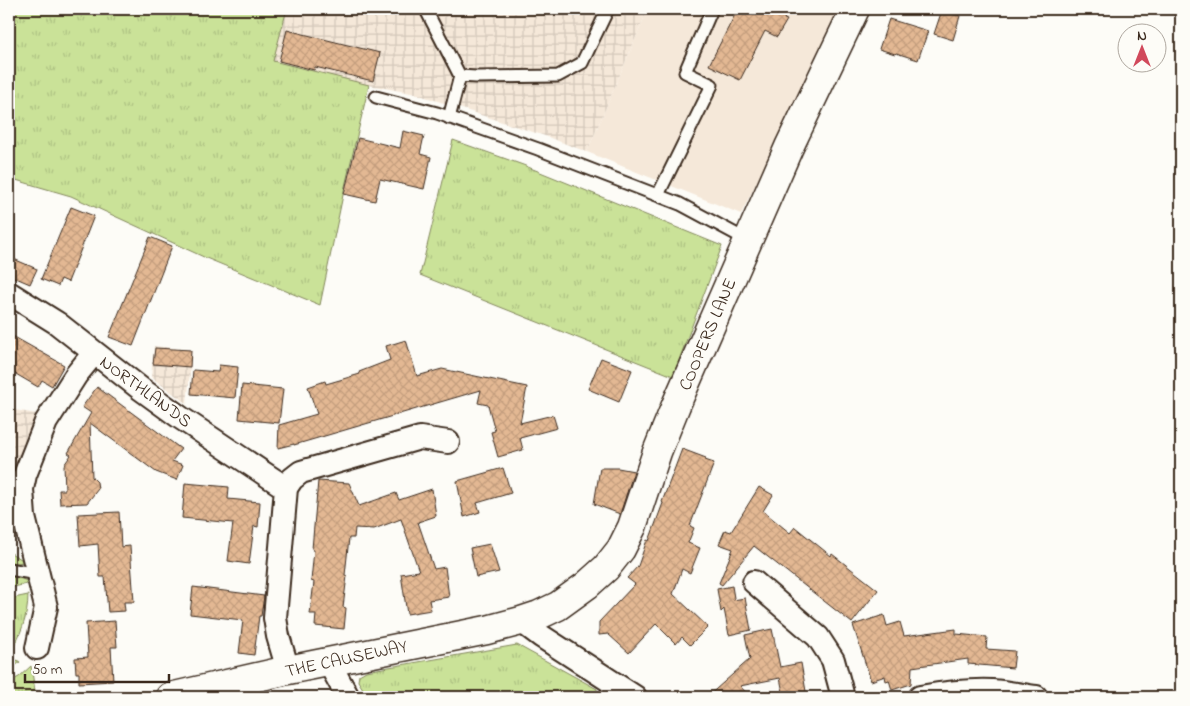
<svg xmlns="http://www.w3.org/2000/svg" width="1190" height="706" viewBox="0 0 1190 706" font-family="'Indie Flower',sans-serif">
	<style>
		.built { fill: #f5e8d9 }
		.industrial { fill: url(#industrial-grid) }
		.grass { fill: url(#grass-tufts); stroke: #82865b }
		.building { fill: url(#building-cross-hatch); stroke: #3b2a1e }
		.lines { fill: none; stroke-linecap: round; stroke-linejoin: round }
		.service-casing { stroke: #3b2a1e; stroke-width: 15 }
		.minor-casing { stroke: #3b2a1e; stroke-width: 26 }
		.secondary-casing { stroke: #3b2a1e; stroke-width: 31 }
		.service { stroke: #fdfcf7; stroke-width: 11 }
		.minor { stroke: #fdfcf7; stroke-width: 22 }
		.secondary { stroke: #fdfcf7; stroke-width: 28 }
		.labels { text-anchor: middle; stroke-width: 4; stroke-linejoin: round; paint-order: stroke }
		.street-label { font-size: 18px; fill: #3b2a1e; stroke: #fdfcf7 }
	</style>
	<defs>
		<pattern id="industrial-grid" width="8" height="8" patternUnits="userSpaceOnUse" patternTransform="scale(1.25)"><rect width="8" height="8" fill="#f5e8d9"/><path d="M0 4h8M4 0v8" fill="none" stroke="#d3c7ba"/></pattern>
		<pattern id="grass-tufts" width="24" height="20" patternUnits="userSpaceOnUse" patternTransform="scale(1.25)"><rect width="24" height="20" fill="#cae298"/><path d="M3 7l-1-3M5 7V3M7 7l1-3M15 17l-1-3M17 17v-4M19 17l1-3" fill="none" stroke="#aec283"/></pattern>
		<pattern id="building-cross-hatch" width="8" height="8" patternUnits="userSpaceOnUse" patternTransform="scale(1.25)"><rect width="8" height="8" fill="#e3b893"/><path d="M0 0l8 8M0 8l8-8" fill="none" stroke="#c49e7e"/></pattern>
	</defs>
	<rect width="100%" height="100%" fill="#fdfcf7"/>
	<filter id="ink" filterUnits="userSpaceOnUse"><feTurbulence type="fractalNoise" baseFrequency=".02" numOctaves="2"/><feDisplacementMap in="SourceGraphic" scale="10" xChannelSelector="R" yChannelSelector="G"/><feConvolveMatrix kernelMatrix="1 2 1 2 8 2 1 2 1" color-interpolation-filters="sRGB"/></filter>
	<g filter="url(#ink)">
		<!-- built -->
		<path class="built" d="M648,9H842L741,214L587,152Z"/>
		<!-- industrial -->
		<g class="industrial">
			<path d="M287,9H648L587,152L545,136L416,94L369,85L273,61Z"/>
			<path d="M154,346L192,350L187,404L151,377Z"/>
			<path d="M9,409L37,414L18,468L9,466Z"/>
		</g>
		<!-- grass -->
		<g class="grass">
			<path d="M9,9H287L273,61L369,85L343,195L320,305L206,258L71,196L9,178Z"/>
			<path d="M453,140L523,165L722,246L673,376L420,275Z"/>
			<path d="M9,552L21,559L23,562L17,563H9Z"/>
			<path d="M9,574L27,581V584L9,588Z"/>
			<path d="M28,595C28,618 20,636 9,655L20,662L9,671V599Z"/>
			<path d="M517,645L597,689V694L596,697H368L358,681L359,675L366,671Z"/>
			<path d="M31,666L36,697H9V682L19,677Z"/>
		</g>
		<!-- building -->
		<g class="building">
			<path d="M738,9H788L784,19L787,20L777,37L765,31L740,80L709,65Z"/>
			<path d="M942,10L960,16L953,40L934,34Z"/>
			<path d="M889,19L928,31L918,60L896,53L895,54L879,49Z"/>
			<path d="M287,30L380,53L373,81L315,67L314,70L279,61Z"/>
			<path d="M403,131L424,136L420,154L431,157L424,189L380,179L375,201L344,194L358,138L400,148Z"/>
			<path d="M71,207L94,216L68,282L61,279L58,286L41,279Z"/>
			<path d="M150,237L172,246L133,346L109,337Z"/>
			<path d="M9,257L37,269L30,284L9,275Z"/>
			<path d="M9,334L64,365L52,386L42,380L38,387L9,370Z"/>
			<path d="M406,340L417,376L442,369L527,387L520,423L553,415L557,428L520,438L523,450L498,457L491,432L495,431L488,405L478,403L481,390L294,445V444L278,448L279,425L317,414L308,387L325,381L326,384L360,374L359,372L390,360L386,346Z"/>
			<path d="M155,348L191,350L190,367L153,364Z"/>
			<path d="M601,358L632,370L619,402L588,389Z"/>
			<path d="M219,365L238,367L235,398L191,394L193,370L218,372Z"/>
			<path d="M242,385L283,389L279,423L239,419Z"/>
			<path d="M97,387L181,449L172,461L183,465L177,480L156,472L90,423L92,477L97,482L98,489L87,503L60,504L59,490H65L64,465L71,455L68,453L91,413L82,407Z"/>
			<path d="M682,449L706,458L705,460L714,463L690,526L694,528L688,543L700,548L690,573L682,569L673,594L708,627L690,645L682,637L676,644L656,624L629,653L608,634L599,635V622L635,584L627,578L638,566L647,540L649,541L663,503L662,502Z"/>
			<path d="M503,468L511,493L477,503L480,512L464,517L457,481Z"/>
			<path d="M600,468H618L634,471L620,514L594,504Z"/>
			<path d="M318,481L349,483L359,506L396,493L399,500L432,489L436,516L418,522L434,569L445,567L449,597L429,600L431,610L407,614L401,574L419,571L401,519L374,529L355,528L354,538H349L345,575L347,576L343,607L346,608L344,629L315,626L316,614H310L314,582L311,581L314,550L312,549Z"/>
			<path d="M185,483L229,487L228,499L260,502L258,527L254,526L249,564L228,561L233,523L182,518Z"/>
			<path d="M759,487L773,495L763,511L790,533L795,527L831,556L832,554L878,590L852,623L754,546L722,585L719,583L733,549L719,544L725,530L731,532Z"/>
			<path d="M119,512L121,547L130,546L134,602H124L125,611L108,612L105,577H100L98,544L80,546L78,514Z"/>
			<path d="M490,544L499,572L476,577L470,548Z"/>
			<path d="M732,586L734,598L733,600L745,598L751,630L729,635L724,609L721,612L717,589Z"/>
			<path d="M193,587L264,596L261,616H259L254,655L239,653L243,620L190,614Z"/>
			<path d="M884,615L887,626L900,622L904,636L956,629V634L987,637L986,649L1015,651L1013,668L968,664V659L912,667L911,684L892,690L889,680L886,681L885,676L871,681L853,625Z"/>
			<path d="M115,621L117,647H111L113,681L79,683V673H76L75,658L88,657L86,623Z"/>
			<path d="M772,629L780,667L801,663L807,697H784L780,678L740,686L750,697H707L750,659L745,635Z"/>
		</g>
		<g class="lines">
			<defs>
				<g id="service">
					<path d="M428,9L427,12L460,76"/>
					<path d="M376,97L437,113L538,149L680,204L747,240"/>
					<path d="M449,118L460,76L476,77L558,76L582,63L608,9"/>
					<path d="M658,195L712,85L685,72L712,9"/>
					<path d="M9,569L37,574"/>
					<path d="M604,697L614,684"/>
				</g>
				<g id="minor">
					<path d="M9,293L57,323L141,389L181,418L286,488"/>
					<path d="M754,582L818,637L833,660L843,697"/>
					<path d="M521,621L541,636L635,697"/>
					<path d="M37,648L46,607L24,517L22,489L25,475L46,422L76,375L94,353"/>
					<path d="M328,661L348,697"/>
					<path d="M288,670L278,636L275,618L286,488L292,479L301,472L420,438L448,442"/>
					<path d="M920,697C944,693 968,690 992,691C1007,692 1021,695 1036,697"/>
				</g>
				<path id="secondary" d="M170,697L288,670L487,630L521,621L539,615L558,606L587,585L606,568L621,549L632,527L657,452L676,405L789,147L855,9"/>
			</defs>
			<!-- service casing -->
			<use href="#service" class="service-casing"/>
			<!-- minor casing -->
			<use href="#minor" class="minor-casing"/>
			<!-- secondary casing -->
			<use href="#secondary" class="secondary-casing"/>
			<!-- service -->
			<use href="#service" class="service"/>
			<!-- minor -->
			<use href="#minor" class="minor"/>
			<!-- secondary -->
			<use href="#secondary" class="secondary"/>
		</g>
	</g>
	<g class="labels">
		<!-- street labels -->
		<g class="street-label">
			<text transform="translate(707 334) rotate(-67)" y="6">COOPERS LANE</text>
			<text transform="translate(146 391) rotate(36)" y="6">NORTHLANDS</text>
			<text transform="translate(346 658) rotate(-12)" y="6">THE CAUSEWAY</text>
		</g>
	</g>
	<!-- margin -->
	<rect width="1190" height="706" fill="none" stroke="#fdfcf7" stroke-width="30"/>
	<rect x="15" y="15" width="1160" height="676" fill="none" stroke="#3b2a1e" stroke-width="2" filter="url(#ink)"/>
	<!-- north arrow -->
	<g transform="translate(1142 48)"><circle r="24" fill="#fdfcf7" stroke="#afa8a0"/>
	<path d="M0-4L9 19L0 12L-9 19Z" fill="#d1495b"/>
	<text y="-8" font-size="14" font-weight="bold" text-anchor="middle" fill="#3b2a1e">N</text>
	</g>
	<!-- scale -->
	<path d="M25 674v8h144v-8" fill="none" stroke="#3b2a1e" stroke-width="2.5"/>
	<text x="32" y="674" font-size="15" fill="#3b2a1e" stroke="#fdfcf7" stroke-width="4" paint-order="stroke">50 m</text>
</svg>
